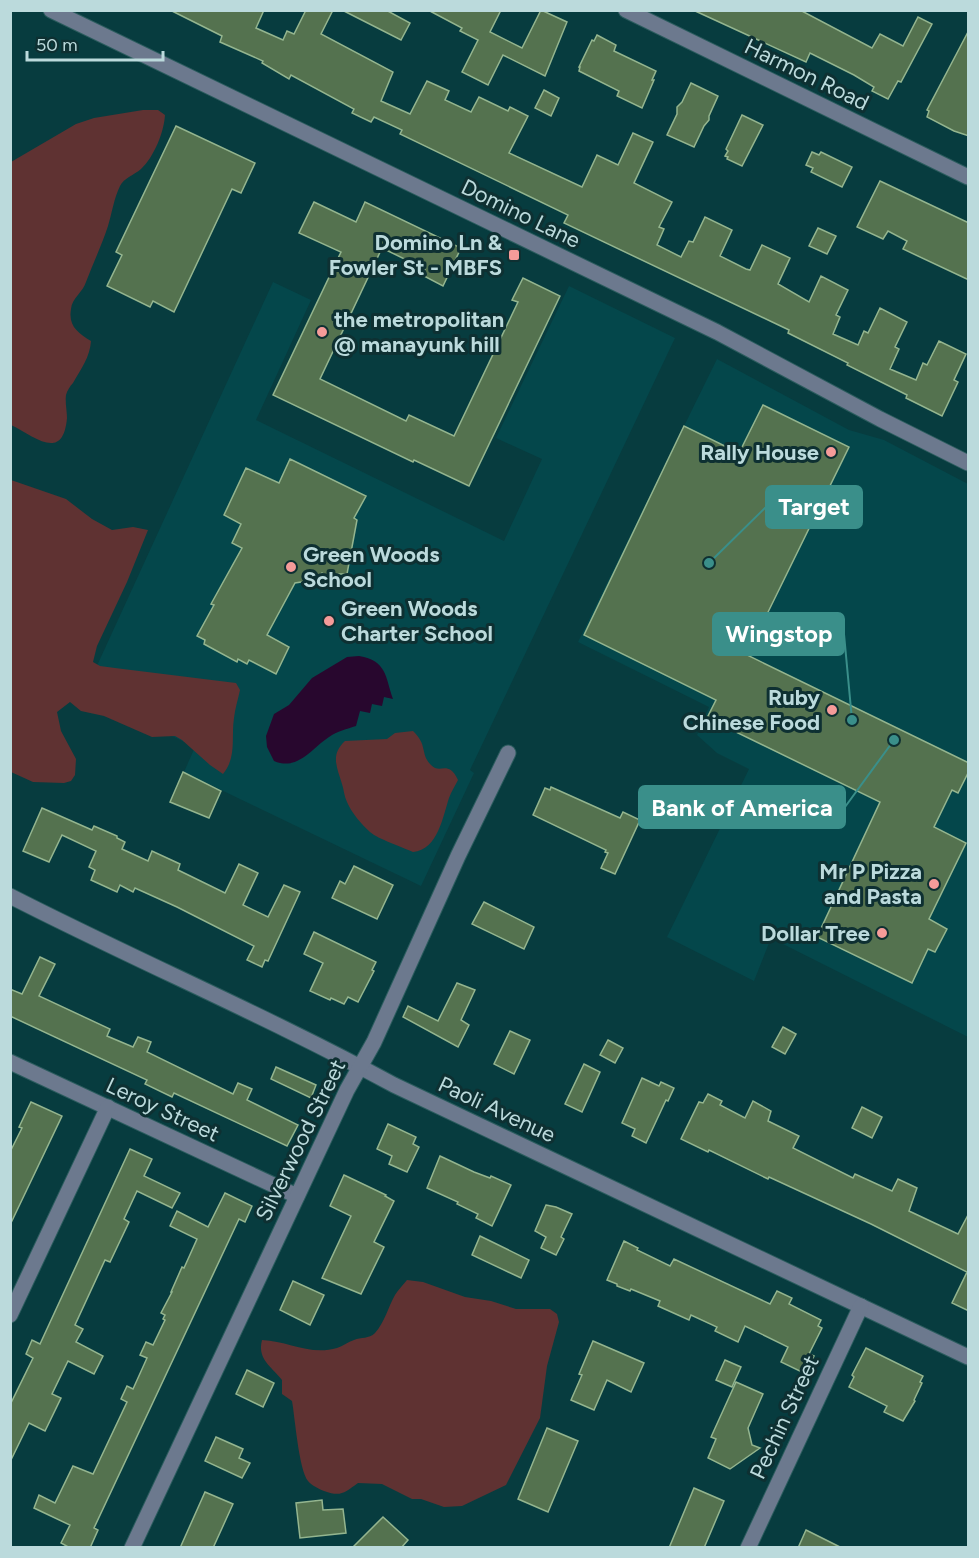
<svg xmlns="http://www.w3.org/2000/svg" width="979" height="1558" viewBox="0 0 979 1558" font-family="Figtree,sans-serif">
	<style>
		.built { fill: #04474b }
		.green { fill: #5f3232 }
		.water { fill: #28072e }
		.building { fill: #54724f; stroke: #94b58f; stroke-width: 1.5 }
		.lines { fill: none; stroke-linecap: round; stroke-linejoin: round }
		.minor-casing { stroke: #2b5c5e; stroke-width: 17 }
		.minor { stroke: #6c798e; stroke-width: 15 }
		.poi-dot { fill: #f59b99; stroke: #0e3032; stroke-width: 2 }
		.labels { text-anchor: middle; stroke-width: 6; stroke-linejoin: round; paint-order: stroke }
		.street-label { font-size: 22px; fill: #bbdadc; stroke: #0e3032 }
		.poi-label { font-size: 22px; font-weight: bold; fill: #bbdadc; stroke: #0e3032; text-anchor: end }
		.leader { fill: none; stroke: #3a8f8a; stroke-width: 2 }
		.callout-dot { fill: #3a8f8a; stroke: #0e3032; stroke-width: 2 }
		.callout { fill: #3a8f8a; stroke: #3a8f8a; stroke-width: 2 }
		.callout-label { font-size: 24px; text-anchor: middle; font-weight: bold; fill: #fff }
	</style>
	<rect width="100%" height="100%" fill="#073c3f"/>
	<!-- built -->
	<g class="built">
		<path d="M273,282L311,300L256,420L504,541L542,459L496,438L569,286L675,338L470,770L474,773L421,886L184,772L195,747L84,694Z"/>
		<path d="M717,359L849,430L884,440L968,484V1037L771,938L754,981L667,937L749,769L717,753L697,735L709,707L578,642Z"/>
	</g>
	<!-- green -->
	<g class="green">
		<path d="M143,110H158L165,115C164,132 154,157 141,169C134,175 124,178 120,186C114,198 112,213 108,226C102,245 93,263 86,282C83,292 72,298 71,309C68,326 78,333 91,341C90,357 81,369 73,383C70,386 67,391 66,395C65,402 67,411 67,418C63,463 34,436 11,425V162L76,124L94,118Z"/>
		<path d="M11,480L66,499L92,519L112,530L133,527L148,530L127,582L97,646L93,662L100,666L115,668L236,683L240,690C238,699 235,709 234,718C231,738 237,757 223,774L210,765L182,740L175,736L152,737L104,716L81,711L70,702L57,712L61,731L76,759L75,775L71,781L64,783L33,782L11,772L10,529C14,518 10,494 11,480Z"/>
		<path d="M413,731C428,745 420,754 431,765C440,775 448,759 458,780C455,786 451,792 449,798C443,816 438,850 413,852C402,847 378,839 370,832C362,825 351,812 347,802C344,796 344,790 342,784C337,767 330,755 345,741L387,739L395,733Z"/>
		<path d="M407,1280L423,1282L465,1297L491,1301L516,1309H550L557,1314L559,1322L547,1366L540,1418L506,1485L462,1506L444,1507L421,1499H412L382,1484L358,1483C344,1493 341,1497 324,1491C319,1489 311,1485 308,1481C299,1470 295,1418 292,1401L282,1394V1380C271,1366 257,1359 262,1340C288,1341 310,1356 337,1348C343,1346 348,1342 354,1340C361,1337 369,1339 375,1333C385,1322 388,1307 395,1295C398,1290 403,1285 407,1280Z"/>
	</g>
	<!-- water -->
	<path class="water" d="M359,656C387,661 385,676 393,699L384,697L382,706L372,704L370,713L360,711L356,726C347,729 337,731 329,737C311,749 298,771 274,761L267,747L266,736L274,714L289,705L312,678L347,657Z"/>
	<!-- building -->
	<g class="building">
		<path d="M170,10H264L256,28L283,40L287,31L294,34L306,10H333L321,34L393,72L381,101L410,114L427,81L449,91L445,100L471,112L479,97L508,111L510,107L528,116L509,153L582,187L597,155L618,165L633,133L653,142L634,183L672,202L659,227L664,229L657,245L681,257L689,241L693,242L705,217L732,230L720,256L746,269L750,270L762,245L790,258L778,284L809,302L821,276L848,290L836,315L840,317L833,334L858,345L864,331L868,333L880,308L907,322L895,347L899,349L890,369L916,380L923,363L927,365L939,341L966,354L954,380L958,382L942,416L906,398L907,395L847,365L848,363L788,333L789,330L564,223L568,215L400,134L402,130L374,117L371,122L352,113L354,109L291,75L289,79L262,63L263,61L220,42L222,36Z"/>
		<path d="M342,10H386L410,23L401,40Z"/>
		<path d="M428,10H501L490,32L522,48L541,10L567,22L545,76L503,55L488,85L462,72L478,40L460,31L462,28Z"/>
		<path d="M693,10H800L872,48L880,34L903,46L918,17L932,24L901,82L898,81L888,99L872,91L874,87L854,75L810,53L806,62Z"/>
		<path d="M969,30V136L954,131L927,117L929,111L927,110Z"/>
		<path d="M597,35L616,45L614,51L656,71L652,80H654L642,108L617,96L619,91L579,71L580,67H579L592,40L594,41Z"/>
		<path d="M691,83L718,96L709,116V120L704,126L694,147L667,135L677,114V107L682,102Z"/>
		<path d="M544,90L559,98L551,116L535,108Z"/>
		<path d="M742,115L763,125L742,166L727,159L728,157L725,156L728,151L726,149Z"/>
		<path d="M176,126L255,163L241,193L232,189L174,312L153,301L150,307L107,286L122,255L116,252Z"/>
		<path d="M812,152L819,155L821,152L852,167L842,187L811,172L813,168L806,165Z"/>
		<path d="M880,181L969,223V280L903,249L907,241L888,231L883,239L857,227Z"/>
		<path d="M314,202L356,222L365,202L461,248L443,286L422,275L425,269L382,248L320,379L406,421L409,415L454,436L518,302L512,300L523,278L560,296L469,486L414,460L413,462L273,395L341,252L299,233Z"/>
		<path d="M818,228L836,236L827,254L809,246Z"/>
		<path d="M763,405L849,447L747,655L969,763V771L958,793L952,790L934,827L966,843L929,919L947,929L935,952L928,949L912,983L817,937L880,802L707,718L716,700L584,635L684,426L739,453Z"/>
		<path d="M290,459L366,496L354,518L357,520L347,574H334L326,577L322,573L314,580L295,583L275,620L267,635L289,647L276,674L249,660L247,664L238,659L237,662L204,644L205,640L197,636L214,605L211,604L242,548L232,543L241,524L224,515L246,468L279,483Z"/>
		<path d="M183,772L221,791L209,818L170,802Z"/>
		<path d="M551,787L620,818L623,812L640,820L615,874L601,868L608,853L605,852L606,850L533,815L545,788L550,790Z"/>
		<path d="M42,808L92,830L94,826L117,836V838L125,842L122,849L148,861L152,851L180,864L178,870L225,893L239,864L258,873L243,905L268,917L284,885L300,892L268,961L265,960L262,967L247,960L254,946L177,907L135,888L133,892L120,885L117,892L91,880L95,870L89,867L96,851L62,835L49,862L23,851Z"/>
		<path d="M354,866L393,885L377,919L332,898L340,881L345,884Z"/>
		<path d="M484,902L534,927L524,949L472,924Z"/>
		<path d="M314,932L376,962L372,970L374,971L358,1002L348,997L344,1004L331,998L330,1000L310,991L323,963L304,954Z"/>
		<path d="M40,957L55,964L39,996L110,1029L107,1036L133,1047L138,1037L151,1042L147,1052L233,1094L238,1083L252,1089L247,1100L298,1125L287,1146L174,1093L172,1097L145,1084L147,1080L10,1016V989L22,994Z"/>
		<path d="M457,983L475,990L461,1020L469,1025L458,1047L403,1017L408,1006L438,1021Z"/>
		<path d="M783,1027L796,1034L785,1054L772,1047Z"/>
		<path d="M510,1031L530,1040L514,1074L494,1064Z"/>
		<path d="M608,1040L623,1048L615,1063L600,1055Z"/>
		<path d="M584,1064L600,1072L582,1112L565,1104Z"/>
		<path d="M276,1067L316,1085L311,1098L271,1079Z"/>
		<path d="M642,1078L659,1086L661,1082L674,1088L668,1101L666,1100L646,1143L632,1136L635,1129L622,1123Z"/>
		<path d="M708,1094L722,1101L720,1105L745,1118L753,1101L771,1111L768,1121L799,1136L793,1148L853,1178L855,1174L892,1191L898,1179L917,1188L909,1211L958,1234L969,1213V1311L952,1303L967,1272L871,1224L769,1177L768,1179L709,1150L708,1152L681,1139L699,1102L703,1103Z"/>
		<path d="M31,1102L62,1116L10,1225V1152L22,1128L19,1127Z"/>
		<path d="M862,1107L882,1117L872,1138L852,1128Z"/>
		<path d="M388,1124L416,1137L413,1144L419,1147L407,1172L389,1164L392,1156L377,1149Z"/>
		<path d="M130,1149L152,1159L144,1176L180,1193L172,1208L137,1191L124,1219L129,1222L110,1262L105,1260L75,1325L83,1329L76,1342L103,1356L94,1374L68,1361L52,1394L61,1398L45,1431L29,1423L10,1462V1405L33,1358L26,1354L32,1340L40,1344Z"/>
		<path d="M440,1156L474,1172L490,1178L491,1176L511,1185L492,1226L476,1218L478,1214L457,1204L458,1202L427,1188Z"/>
		<path d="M344,1175L386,1195L385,1196L394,1201L374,1242L384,1247L361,1294L322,1278L351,1216L330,1206Z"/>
		<path d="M225,1193L252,1206L245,1222L239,1219L94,1528L98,1530L90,1548H70L61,1543L70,1525L34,1508L39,1495L55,1503L73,1466L93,1474L127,1402L121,1399L127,1386L133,1389L147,1358L140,1355L146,1342L153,1345L165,1320L163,1319L165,1315L161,1313L172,1292H171L182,1267L184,1268L197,1239L170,1226L177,1211L208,1227Z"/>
		<path d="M546,1205L556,1207L572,1214L561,1237L564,1239L556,1255L541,1248L546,1237L535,1231Z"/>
		<path d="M480,1236L529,1260L521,1278L472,1255Z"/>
		<path d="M624,1241L638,1248L637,1250L670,1266L674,1259L770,1304L777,1291L792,1298L789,1304L821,1320L818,1326L822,1328L809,1354L814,1356L806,1374L781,1362L788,1347L745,1326L738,1342L715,1331L717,1327L691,1315L689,1320L658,1306L660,1301L631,1289L630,1291L617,1286V1284L607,1280Z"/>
		<path d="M293,1281L324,1295L310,1325L280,1310Z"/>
		<path d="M593,1341L644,1363L631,1392L607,1380L594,1410L571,1400L582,1375L579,1374Z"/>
		<path d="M866,1348L923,1376L920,1382L922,1383L914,1400L915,1401L903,1421L884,1412L887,1406L849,1387L854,1377L852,1375Z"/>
		<path d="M725,1360L741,1367L732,1387L716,1380Z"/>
		<path d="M247,1370L274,1383L263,1407L236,1394Z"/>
		<path d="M736,1382L763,1394L748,1428L752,1445L760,1448L730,1469L708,1458L716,1439L711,1437Z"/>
		<path d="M547,1428L578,1441L548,1512L518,1499Z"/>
		<path d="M216,1437L243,1449L239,1458L250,1463L242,1478L205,1461Z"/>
		<path d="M694,1488L724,1501L704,1548H669Z"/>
		<path d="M205,1492L233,1504L213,1548H180Z"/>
		<path d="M322,1500L323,1510L343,1509L346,1533L300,1538L296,1503Z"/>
		<path d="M383,1517L408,1540L401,1548H352Z"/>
		<path d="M806,1530L842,1548H798Z"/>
	</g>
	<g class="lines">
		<defs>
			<g id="minor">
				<path d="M51,10L717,332L880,419L968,463"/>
				<path d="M626,10L968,177"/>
				<path d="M10,896C137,961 269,1017 394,1085L968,1357"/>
				<path d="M10,1062L297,1196"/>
				<path d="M10,1315L108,1107"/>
				<path d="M132,1548L347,1090L374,1042L458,856L508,753"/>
				<path d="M748,1548L861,1306"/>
			</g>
		</defs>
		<!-- minor casing -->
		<use href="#minor" class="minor-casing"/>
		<!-- minor -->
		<use href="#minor" class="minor"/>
	</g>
	<!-- markers -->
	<g class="poi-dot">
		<rect x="508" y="249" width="12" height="12" rx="3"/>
		<circle cx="322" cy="332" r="6"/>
		<circle cx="831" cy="452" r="6"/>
		<circle cx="291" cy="567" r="6"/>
		<circle cx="329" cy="621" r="6"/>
		<circle cx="832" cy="710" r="6"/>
		<circle cx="934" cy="884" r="6"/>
		<circle cx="882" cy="933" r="6"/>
	</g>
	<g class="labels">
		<!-- street labels -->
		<g class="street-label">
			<text transform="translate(807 74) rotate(26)" y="8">Harmon Road</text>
			<text transform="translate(521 213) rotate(26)" y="8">Domino Lane</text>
			<text transform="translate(163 1109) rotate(25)" y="8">Leroy Street</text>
			<text transform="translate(497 1109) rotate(25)" y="8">Paoli Avenue</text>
			<text transform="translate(300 1140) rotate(-64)" y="8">Silverwood Street</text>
			<text transform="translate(784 1417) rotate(-65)" y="8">Pechin Street</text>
		</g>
		<!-- poi labels -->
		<g class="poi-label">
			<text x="502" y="250">Domino Ln &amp;<tspan x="502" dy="25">Fowler St - MBFS</tspan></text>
			<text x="334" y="327" text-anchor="start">the metropolitan<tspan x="334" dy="25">@ manayunk hill</tspan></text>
			<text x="819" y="460">Rally House</text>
			<text x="303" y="562" text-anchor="start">Green Woods<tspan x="303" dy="25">School</tspan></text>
			<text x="341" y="616" text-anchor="start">Green Woods<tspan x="341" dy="25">Charter School</tspan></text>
			<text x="820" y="705">Ruby<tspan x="820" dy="25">Chinese Food</tspan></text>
			<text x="922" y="879">Mr P Pizza<tspan x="922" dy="25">and Pasta</tspan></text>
			<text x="870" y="941">Dollar Tree</text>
		</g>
	</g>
	<!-- callouts -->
	<path class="leader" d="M709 563L766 507M852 720L844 634M894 740L845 807"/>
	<g class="callout-dot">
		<circle cx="709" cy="563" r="6"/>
		<circle cx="852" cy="720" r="6"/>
		<circle cx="894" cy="740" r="6"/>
	</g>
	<g class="callout">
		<rect x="766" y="486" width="96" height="42" rx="6"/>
		<rect x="713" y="613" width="131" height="42" rx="6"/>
		<rect x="639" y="786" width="206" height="42" rx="6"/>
	</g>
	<g class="callout-label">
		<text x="814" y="515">Target</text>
		<text x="779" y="642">Wingstop</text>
		<text x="742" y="816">Bank of America</text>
	</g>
	<!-- border -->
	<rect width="979" height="1558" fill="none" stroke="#bbdadc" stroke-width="24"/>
	<!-- scale -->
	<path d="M27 51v9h136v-9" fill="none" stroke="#bbdadc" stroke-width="3"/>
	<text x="36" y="51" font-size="18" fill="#bbdadc" stroke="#0e3032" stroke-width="4.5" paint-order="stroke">50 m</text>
</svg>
